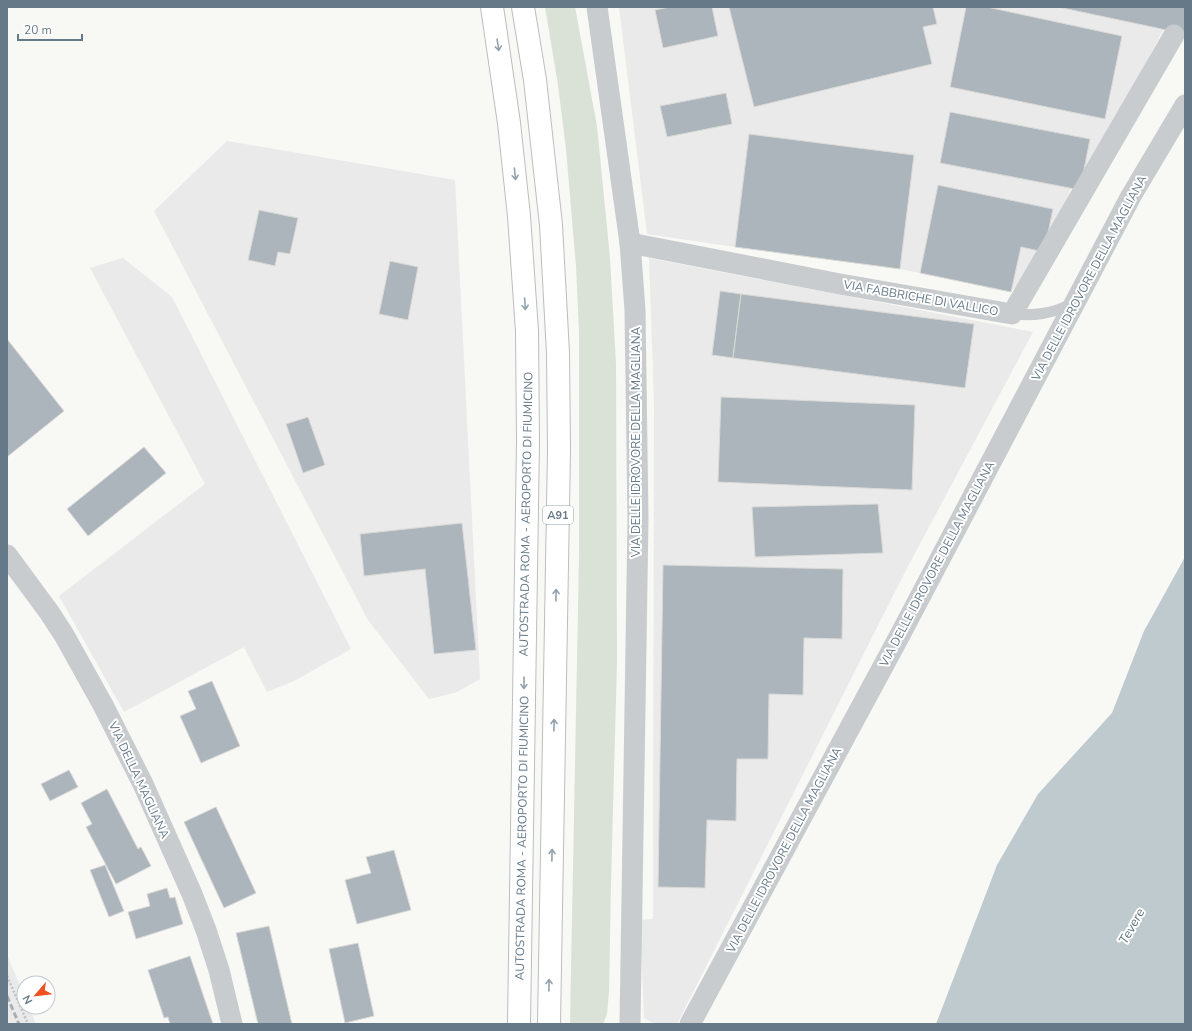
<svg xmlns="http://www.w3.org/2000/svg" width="1192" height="1031" viewBox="0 0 1192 1031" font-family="'Nunito Sans',sans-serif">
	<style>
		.built { fill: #e9eae9 }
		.green { fill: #dae1d6 }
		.water { fill: #becace }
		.building { fill: #acb5bb; stroke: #dadad8 }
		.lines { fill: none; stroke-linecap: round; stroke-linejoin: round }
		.motorway-casing { stroke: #babec1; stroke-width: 24 }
		.path { stroke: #bfc2c4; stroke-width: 2.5; stroke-dasharray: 2 2; stroke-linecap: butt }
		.service { stroke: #c8cccf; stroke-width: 11 }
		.minor { stroke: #c8cccf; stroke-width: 21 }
		.motorway { stroke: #fff; stroke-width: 22 }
		.rail { stroke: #a8aeb4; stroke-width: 3; stroke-dasharray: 6 3; stroke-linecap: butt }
		.oneway { stroke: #93a1ac }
		.labels { text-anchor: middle; stroke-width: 4; stroke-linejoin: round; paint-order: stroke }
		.shield { fill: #fff; stroke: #93a1ac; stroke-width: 1 }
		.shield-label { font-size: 11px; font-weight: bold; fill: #657988 }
		.street-label { font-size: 12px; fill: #657988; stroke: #fff }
		.water-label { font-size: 13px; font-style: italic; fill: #5c747c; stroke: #fff }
	</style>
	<rect width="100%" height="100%" fill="#f8f8f5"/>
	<!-- built -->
	<g class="built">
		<path d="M619,7H1185V34L1163,30L1080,190L1071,189L1044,252L1011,292L900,269L735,247L647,234Z"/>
		<path d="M227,141L455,180L480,679L457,692L429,699L368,620L154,211Z"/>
		<path d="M123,258L172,297L351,649L294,681L267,692L244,647L124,712L59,596L205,484L90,268Z"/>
		<path d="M649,258L1033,332L906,570L677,1024H655L644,1018L640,920L653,919L654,402Z"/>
		<path d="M7,955L24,995V1007H29L36,1024H7Z"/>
	</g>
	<!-- green -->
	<path class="green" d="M545,7H575L597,126L610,258L616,364L617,662L611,883L609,992L607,1014L603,1024H570L579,557V331L576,266L566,149L558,85Z"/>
	<!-- water -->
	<path class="water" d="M1185,557V1024H936L997,865L1038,794L1112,713L1144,631Z"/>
	<!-- building -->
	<g class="building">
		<path d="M670,7H712L718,36L663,48L655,10Z"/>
		<path d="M729,7H933L937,24L923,27L932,64L754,107Z"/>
		<path d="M966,7H987L1122,36L1105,119L950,87Z"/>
		<path d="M1058,7H1185V34Z"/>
		<path d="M726,93L732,124L667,137L660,106Z"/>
		<path d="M950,112L1090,139L1080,190L940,163Z"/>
		<path d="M749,134L914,155L900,269L735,247Z"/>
		<path d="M938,185L1053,209L1044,252L1021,247L1011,292L920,273Z"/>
		<path d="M259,210L298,218L290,254L278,252L275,266L248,260Z"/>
		<path d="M390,261L418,267L408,320L379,314Z"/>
		<path d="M720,291L741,294L733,358L712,355Z"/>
		<path d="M741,294L974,324L965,388L733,358Z"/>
		<path d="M7,339L64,411L7,457Z"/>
		<path d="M721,397L915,405L912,490L718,482Z"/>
		<path d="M308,417L325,465L303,473L286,424Z"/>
		<path d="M144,447L166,473L88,536L67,509Z"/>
		<path d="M878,504L883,553L755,557L752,507Z"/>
		<path d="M462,523L476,650L434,654L425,569L364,576L360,534Z"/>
		<path d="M663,565L843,569L842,639L804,638L803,695L769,694L768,759H737L736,821L707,820L705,888L658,887Z"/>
		<path d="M212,681L240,746L201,763L180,716L196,709L188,691Z"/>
		<path d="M69,770L78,787L50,801L41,784Z"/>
		<path d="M107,789L138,849L141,847L151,866L116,884L86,827L92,824L81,803Z"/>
		<path d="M216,807L256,893L224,908L184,822Z"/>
		<path d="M394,850L411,910L357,924L345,880L371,873L366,857Z"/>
		<path d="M105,865L124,911L109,917L90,870Z"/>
		<path d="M167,888L170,898L175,897L183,924L136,939L128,912L150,906L147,894Z"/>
		<path d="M269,926L292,1024H258L236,933Z"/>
		<path d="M358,943L374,1016L345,1023L329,949Z"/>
		<path d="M190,956L213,1024H170L168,1017L164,1018L148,970Z"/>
	</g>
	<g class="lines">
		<defs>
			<g id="motorway">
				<path d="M492,7L509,123L519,216L527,331L528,441L519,1024"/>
				<path d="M523,7L535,80L551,225L558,353L559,450L549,1024"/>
			</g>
		</defs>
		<!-- motorway casing -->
		<use href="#motorway" class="motorway-casing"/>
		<!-- path -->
		<path class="path" d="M7,976L28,1024"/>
		<!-- service -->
		<path class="service" d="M1012,314C1034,316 1052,314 1071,304"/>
		<!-- minor -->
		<g class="minor">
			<path d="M597,7L630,243L635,310L638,519L630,1024"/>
			<path d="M630,243L840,284L1012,314L1174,35"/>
			<path d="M7,555L49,612L64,635L103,705L143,784L192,894L206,930L219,970L232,1024"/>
			<path d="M690,1024L900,635L1131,196L1185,105"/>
		</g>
		<!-- motorway -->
		<use href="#motorway" class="motorway"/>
		<!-- rail -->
		<path class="rail" d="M7,996L19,1024"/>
	</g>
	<!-- one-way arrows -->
	<defs><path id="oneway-shaft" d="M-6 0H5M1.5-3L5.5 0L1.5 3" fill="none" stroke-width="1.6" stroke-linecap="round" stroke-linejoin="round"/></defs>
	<g class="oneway">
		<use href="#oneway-shaft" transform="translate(498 45) rotate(81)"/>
		<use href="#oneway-shaft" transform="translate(515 174) rotate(84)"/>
		<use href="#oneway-shaft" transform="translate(525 304) rotate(86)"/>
		<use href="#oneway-shaft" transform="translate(556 595) rotate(-89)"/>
		<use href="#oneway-shaft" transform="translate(524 683) rotate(91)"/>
		<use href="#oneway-shaft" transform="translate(554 725) rotate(-89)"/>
		<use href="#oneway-shaft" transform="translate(552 855) rotate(-89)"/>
		<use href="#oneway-shaft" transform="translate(549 985) rotate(-89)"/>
	</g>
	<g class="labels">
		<!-- shield labels -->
		<rect class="shield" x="543" y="506" width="30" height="18" rx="3"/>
		<g class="shield-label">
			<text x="558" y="519">A91</text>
		</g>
		<!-- street labels -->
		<g class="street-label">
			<text transform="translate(1089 278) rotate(-62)" y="4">VIA DELLE IDROVORE DELLA MAGLIANA</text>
			<text transform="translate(921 298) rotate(10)" y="4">VIA FABBRICHE DI VALLICO</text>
			<text transform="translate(636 442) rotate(-90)" y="4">VIA DELLE IDROVORE DELLA MAGLIANA</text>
			<text transform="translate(526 514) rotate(-89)" y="4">AUTOSTRADA ROMA - AEROPORTO DI FIUMICINO</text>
			<text transform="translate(937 564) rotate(-62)" y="4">VIA DELLE IDROVORE DELLA MAGLIANA</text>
			<text transform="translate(139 780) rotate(65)" y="4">VIA DELLA MAGLIANA</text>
			<text transform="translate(522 838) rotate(-89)" y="4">AUTOSTRADA ROMA - AEROPORTO DI FIUMICINO</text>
			<text transform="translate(784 850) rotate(-62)" y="4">VIA DELLE IDROVORE DELLA MAGLIANA</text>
		</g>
		<!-- water labels -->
		<g class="water-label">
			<text transform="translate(1131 926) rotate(-61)" y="5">Tevere</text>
		</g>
	</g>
	<!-- border -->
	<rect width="1192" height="1031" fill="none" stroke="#657988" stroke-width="16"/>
	<!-- north arrow -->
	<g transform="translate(36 995) rotate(242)"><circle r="19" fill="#ffffff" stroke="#c1c9cf"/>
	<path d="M0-3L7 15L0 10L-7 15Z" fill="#ee5020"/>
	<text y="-6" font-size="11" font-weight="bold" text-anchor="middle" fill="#657988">N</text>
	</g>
	<!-- scale -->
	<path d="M18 34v6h64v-6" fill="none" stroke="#657988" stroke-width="2"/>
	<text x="24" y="34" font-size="12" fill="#657988" stroke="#ffffff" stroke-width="3" paint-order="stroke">20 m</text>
</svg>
